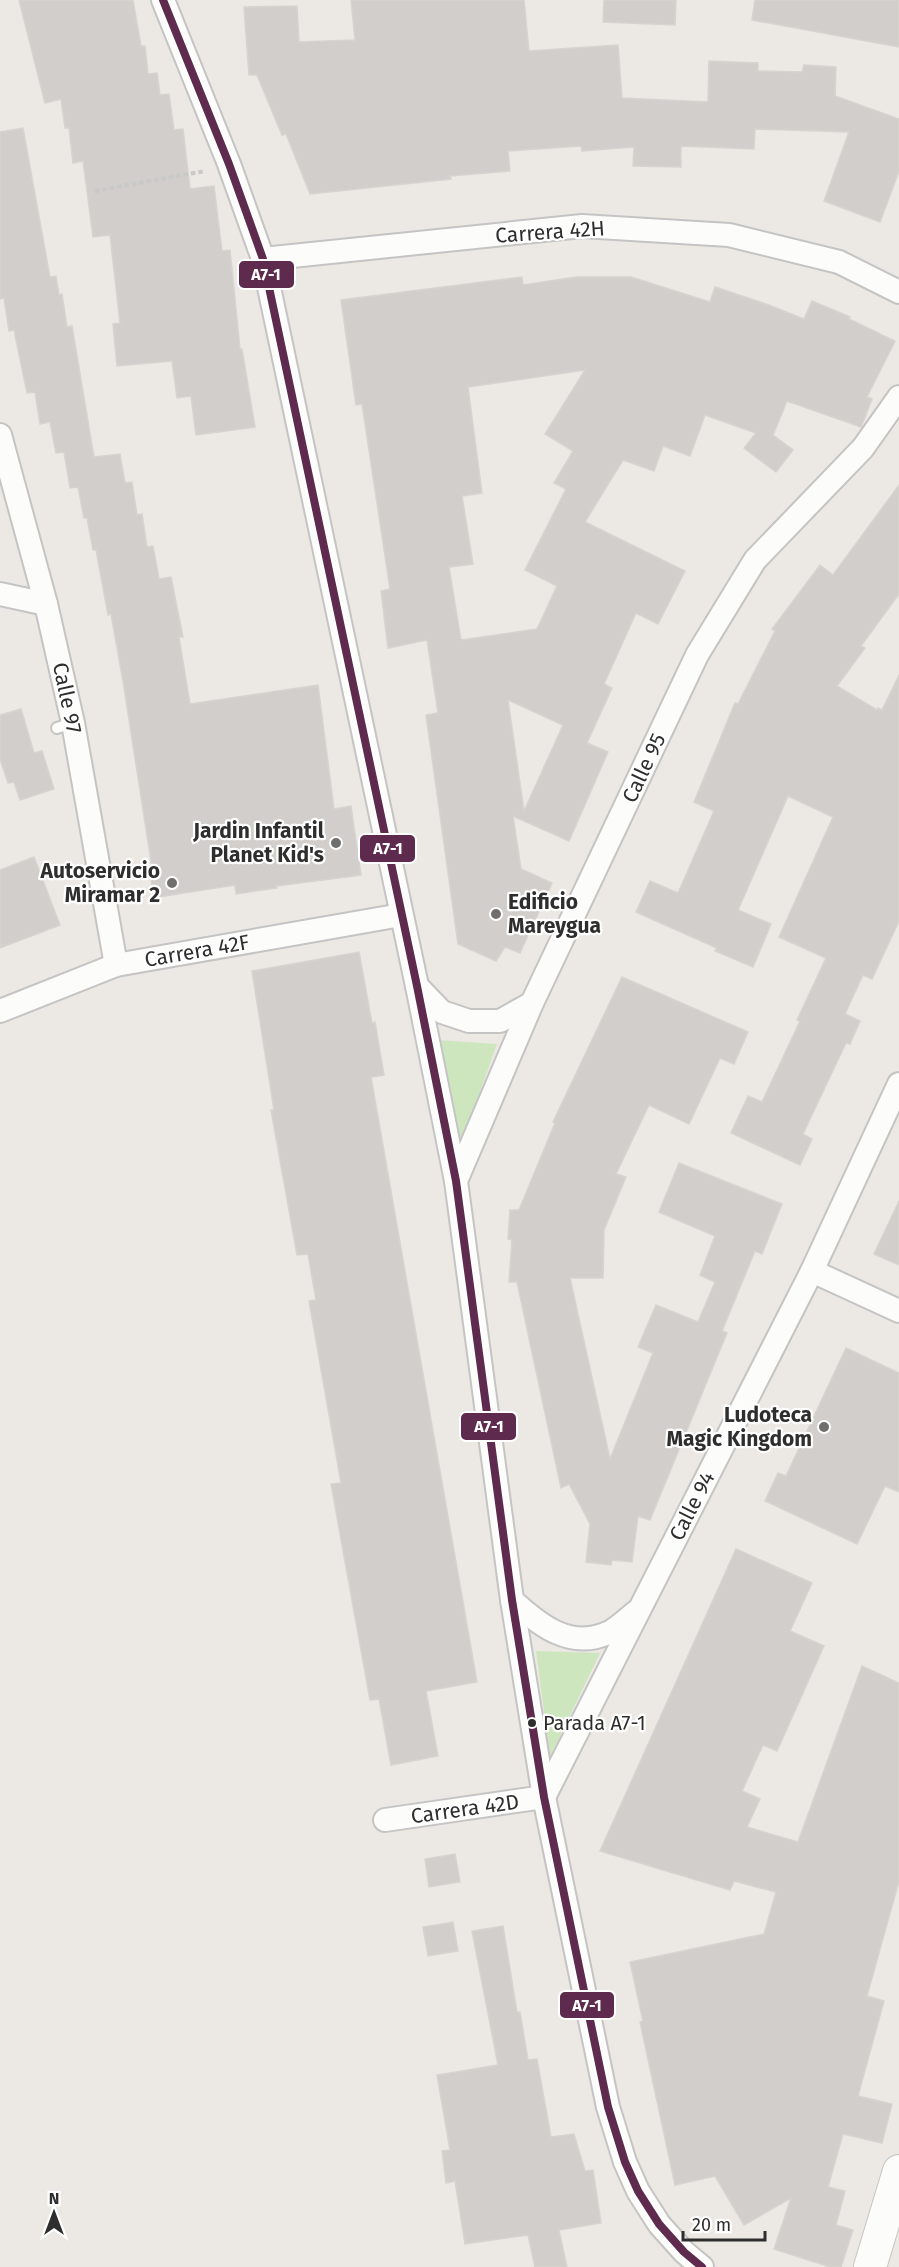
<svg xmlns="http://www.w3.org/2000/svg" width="899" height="2267" viewBox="0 0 899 2267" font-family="'Fira Sans',sans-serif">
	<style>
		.green { fill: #cee6be }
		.building { fill: #d1cecb; stroke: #d7d4d0; stroke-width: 1.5; fill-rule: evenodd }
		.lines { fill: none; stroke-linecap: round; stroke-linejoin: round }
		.lane-casing { stroke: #c5c4c5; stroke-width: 14 }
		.street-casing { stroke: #c5c4c5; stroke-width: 26 }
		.secondary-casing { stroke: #c5c4c5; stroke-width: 34 }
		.path { stroke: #c9c9c8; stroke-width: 4; stroke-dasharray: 4.5 3; stroke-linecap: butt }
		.lane { stroke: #fcfcfb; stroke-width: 10 }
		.street { stroke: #fcfcfb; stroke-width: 22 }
		.secondary { stroke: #fcfcfb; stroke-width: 32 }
		.bus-1-casing { stroke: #fff; stroke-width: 12 }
		.bus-1 { stroke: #5e2b4e; stroke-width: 8 }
		.poi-dot { fill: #706f6e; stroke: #fff; stroke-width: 2 }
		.bus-dot { fill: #2e2e2e; stroke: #fff; stroke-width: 2 }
		.labels { text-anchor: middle; stroke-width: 4.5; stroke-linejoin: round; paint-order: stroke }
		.bus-label { font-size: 20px; fill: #2e2e2e; stroke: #fff; text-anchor: start }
		.street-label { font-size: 21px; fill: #2e2e2e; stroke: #fff }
		.poi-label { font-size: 21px; font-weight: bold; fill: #2e2e2e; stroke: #fff; text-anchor: end }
		.line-badge { stroke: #fff; stroke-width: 2 }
		.badge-label { font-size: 16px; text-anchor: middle; font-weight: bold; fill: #fff }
	</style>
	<rect width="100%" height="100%" fill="#ece8e4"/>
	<!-- green -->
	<g class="green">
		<path d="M436,1040L497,1044L462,1143Z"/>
		<path d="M536,1651L600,1653L550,1757Z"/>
	</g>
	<!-- building -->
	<g class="building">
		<path d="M19,0H133L141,46H145L148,74L157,73L160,95L169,94L174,130L183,129L190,189L214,186L222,251L230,250L240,349H242L255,427L196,435L191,396L177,398L172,361L117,366L113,324L120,323L110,235L93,237L83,161L73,163L69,128H65L61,99L45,103Z"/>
		<path d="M351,0H524L529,51L618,45L622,98L708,102L709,61L758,63V71L802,72L804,65L836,67L835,96L899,119V171L880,222L824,201L849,132L755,129L754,149L681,146V167L633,166L634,147L582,151L581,146L508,151L510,171L450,176L451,179L310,194L286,134L282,135L257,75H249L244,7L297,6L299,42L355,40Z"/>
		<path d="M604,0H676L675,25L603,22Z"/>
		<path d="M755,0H899V47L752,20Z"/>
		<path d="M23,128L50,277L56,276L59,295L62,294L67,327L72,326L94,457L120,454L125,483L132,482L137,515L142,514L147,547L153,546L159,579L171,577L183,637H179L190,704L318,685L334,809L351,806L361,875L276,886L277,888L236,894L235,885L153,898L151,874H153L123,681L111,614L108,615L96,550H93L87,518H84L78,487L70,488L64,452L56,453L50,422L40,424L35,392L27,393L14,330L9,331L4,298L0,299V132Z"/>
		<path d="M522,277L523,285L576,277H631L710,302L715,287L766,304L804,319L812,301L850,317L849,319L895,341L867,397L872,399L861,427L787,401L773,435L793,450L776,472L744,448L756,433L705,415L690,456L663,446L654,471L623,460L585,522L685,571L658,624L636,613L604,684L612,688L587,743L608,752L569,841L513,816L521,869L552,883L520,953L505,947L496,961L458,944L426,715L438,713L427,640L388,648L381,591L390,589L362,404L356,405L341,300ZM585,370L545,434L573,451L554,483L566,489L525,570L557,586L537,629L461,640L449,567L473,564L462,496L482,493L468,387ZM508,700L563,725L524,811Z"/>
		<path d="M899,485V594L861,646L865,648L837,686L877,710L878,708L882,710L899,675V921L872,979L863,975L845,1014L860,1021L850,1044L846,1043L803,1134L812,1139L800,1165L731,1133L748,1096L762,1102L800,1021L797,1020L826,958L779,937L833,817L788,796L738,910L771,924L753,967L715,951L717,948L636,912L650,881L678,893L714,811L694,802L735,703L738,704L775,631L772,629L820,565L833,575Z"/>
		<path d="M21,709L34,753L42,751L54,789L20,800L14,782L8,783L0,759V715Z"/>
		<path d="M34,857L60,925L0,948V870Z"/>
		<path d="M359,952L372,1023L375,1022L384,1075L371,1077L477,1682L426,1691L438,1756L391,1765L379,1699L370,1700L331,1484L341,1483L309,1301L316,1300L308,1254L297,1255L271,1110H274L252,971Z"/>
		<path d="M622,977L748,1032L734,1064L720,1058L689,1124L649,1105L616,1174L626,1177L604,1230L603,1278H570L610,1459L653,1353L638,1347L656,1305L698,1322L715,1282L700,1275L715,1236L659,1212L679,1163L782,1204L762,1254L755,1251L722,1331L727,1333L650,1520L638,1516L632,1562L612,1560L611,1565L586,1562L590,1524L569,1484L561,1488L517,1282H509L512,1240L508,1239L510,1210H519L555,1123L553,1122Z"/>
		<path d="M899,1201V1265L874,1254Z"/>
		<path d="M846,1348L899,1373V1492L885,1486L857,1544L765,1501L778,1473L786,1476Z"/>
		<path d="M736,1549L812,1583L790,1631L824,1646L777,1751L763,1745L742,1791L760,1799L747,1827L798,1842L862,1666L899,1683V1881L867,1996L884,2001L858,2096L892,2104L882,2143L843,2134L828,2187L845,2191L836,2225L853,2230L841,2267H830L774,2249L791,2198L744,2225L715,2176L675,2185L640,2022L643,2021L630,1962L764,1934L776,1892L734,1881L730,1890L600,1851Z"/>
		<path d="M455,1854L460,1882L429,1887L425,1859Z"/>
		<path d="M453,1922L458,1951L428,1956L423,1927Z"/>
		<path d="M503,1926L517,2012H520L528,2060L537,2059L551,2137L574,2134L585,2171L593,2170L601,2223L559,2230L567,2267H535L528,2235L465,2244L455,2181L446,2183L442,2151L450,2150L437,2075L498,2065L472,1931Z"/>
	</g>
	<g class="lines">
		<defs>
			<path id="lane" d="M57,728L73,723"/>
			<g id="street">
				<path d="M163,0L229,164L263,259L417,986L456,1181L512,1600L544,1797L608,2107L625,2162L638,2191L659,2224L684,2252L702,2267"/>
				<path d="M263,259L582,226L729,235L839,262L899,292"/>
				<path d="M0,435L46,604L73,723L116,965"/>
				<path d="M0,594L46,604"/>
				<path d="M417,986L442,1012L469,1021H500L532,1003"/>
				<path d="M0,1011L116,965L401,915"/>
				<path d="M456,1181L532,1003L697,655L755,560L863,448L899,397"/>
				<path d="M812,1271L899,1311"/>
				<path d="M512,1600C539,1625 571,1651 610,1632C619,1627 627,1619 636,1612"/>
				<path d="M544,1797L812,1271L899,1084"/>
				<path d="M385,1820L544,1797"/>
			</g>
			<path id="secondary" d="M870,2267L899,2171"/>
		</defs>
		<!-- lane casing -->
		<use href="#lane" class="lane-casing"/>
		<!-- street casing -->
		<use href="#street" class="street-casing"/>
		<!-- secondary casing -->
		<use href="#secondary" class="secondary-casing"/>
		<!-- path -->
		<path class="path" d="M95,191L205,171"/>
		<!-- lane -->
		<use href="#lane" class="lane"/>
		<!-- street -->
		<use href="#street" class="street"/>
		<!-- secondary -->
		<use href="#secondary" class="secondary"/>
		<defs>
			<path id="bus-1" d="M163,0L229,164L263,259L417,986L456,1181L512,1600L544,1797L608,2107L625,2162L638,2191L659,2224L684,2252L702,2267"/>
		</defs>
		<!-- bus-1 casing -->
		<use href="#bus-1" class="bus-1-casing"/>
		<!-- bus-1 -->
		<use href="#bus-1" class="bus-1"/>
	</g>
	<!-- markers -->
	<g class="poi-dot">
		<circle cx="336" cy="843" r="6"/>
		<circle cx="172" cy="883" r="6"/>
		<circle cx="496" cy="914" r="6"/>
		<circle cx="824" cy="1427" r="6"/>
	</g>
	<circle class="bus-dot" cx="532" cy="1723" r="5"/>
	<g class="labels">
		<!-- bus labels -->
		<g class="bus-label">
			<text x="543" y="1730">Parada A7-1</text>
		</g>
		<!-- street labels -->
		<g class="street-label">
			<text transform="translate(550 232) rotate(-4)" y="7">Carrera 42H</text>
			<text transform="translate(67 698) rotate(78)" y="7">Calle 97</text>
			<text transform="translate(644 768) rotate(-65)" y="7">Calle 95</text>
			<text transform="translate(197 951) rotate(-10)" y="7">Carrera 42F</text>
			<text transform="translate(692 1506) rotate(-63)" y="7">Calle 94</text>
			<text transform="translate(465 1809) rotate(-8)" y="7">Carrera 42D</text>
		</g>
		<!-- poi labels -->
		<g class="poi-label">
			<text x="324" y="838">Jardin Infantil<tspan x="324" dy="24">Planet Kid's</tspan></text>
			<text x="160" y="878">Autoservicio<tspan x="160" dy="24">Miramar 2</tspan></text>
			<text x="508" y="909" text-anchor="start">Edificio<tspan x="508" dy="24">Mareygua</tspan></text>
			<text x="812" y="1422">Ludoteca<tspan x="812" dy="24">Magic Kingdom</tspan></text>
		</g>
	</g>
	<g class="line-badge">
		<rect x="238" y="260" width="57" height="29" rx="6" fill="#5e2b4e"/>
		<rect x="359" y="834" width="57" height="29" rx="6" fill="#5e2b4e"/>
		<rect x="460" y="1412" width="57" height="29" rx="6" fill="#5e2b4e"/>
		<rect x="559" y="1991" width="56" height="28" rx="6" fill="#5e2b4e"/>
	</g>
	<g class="badge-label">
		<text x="266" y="280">A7-1</text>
		<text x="388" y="854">A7-1</text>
		<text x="489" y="1432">A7-1</text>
		<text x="587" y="2011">A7-1</text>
	</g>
	<!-- north arrow -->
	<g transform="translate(54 2213)" stroke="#ffffff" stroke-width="4.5" paint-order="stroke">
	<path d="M0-4.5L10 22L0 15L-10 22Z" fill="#2e2e2e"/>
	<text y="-9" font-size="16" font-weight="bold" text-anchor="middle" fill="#2e2e2e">N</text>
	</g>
	<!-- scale -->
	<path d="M683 2231v9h82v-9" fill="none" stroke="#2e2e2e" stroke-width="3"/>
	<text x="692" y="2231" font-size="18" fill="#2e2e2e" stroke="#ffffff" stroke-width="4.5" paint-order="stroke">20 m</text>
</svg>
